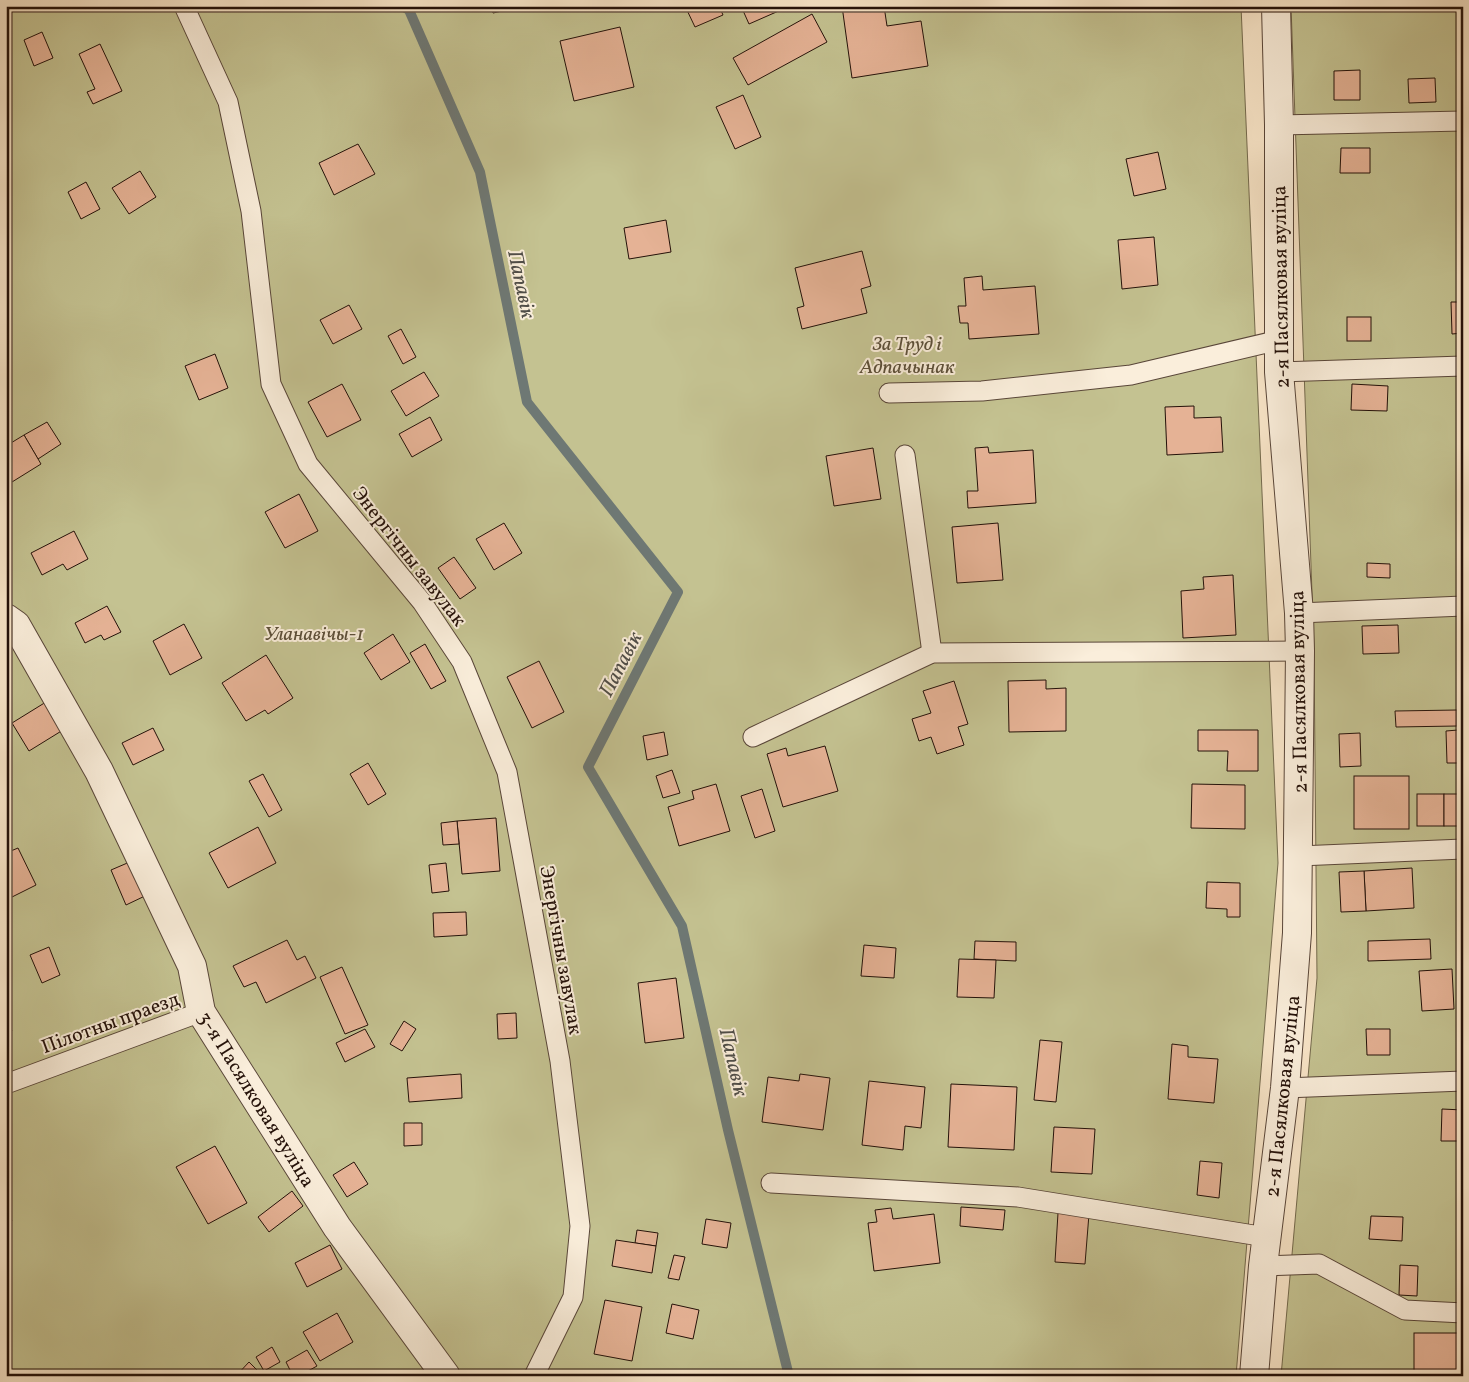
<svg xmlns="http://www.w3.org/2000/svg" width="1469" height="1382" viewBox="0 0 1469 1382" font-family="Vollkorn,serif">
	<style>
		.green { fill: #c4c291; stroke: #746a4d }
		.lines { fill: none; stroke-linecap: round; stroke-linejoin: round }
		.stream { stroke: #6e7874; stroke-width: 10 }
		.building { fill: #e5b295; stroke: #241109 }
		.service-casing { stroke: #594639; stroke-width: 21 }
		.minor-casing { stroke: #594639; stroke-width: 30 }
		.service { stroke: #faeedb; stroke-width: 19 }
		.minor { stroke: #faeedb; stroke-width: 28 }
		.labels { text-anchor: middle; stroke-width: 4; stroke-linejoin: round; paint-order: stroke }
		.street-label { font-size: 20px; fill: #241109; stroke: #faeedb }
		.park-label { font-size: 20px; font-style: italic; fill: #5c4f39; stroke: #faeedb }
		.water-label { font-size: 21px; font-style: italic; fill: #4f4d48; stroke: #faeedb }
	</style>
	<rect width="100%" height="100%" fill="#f8e5c8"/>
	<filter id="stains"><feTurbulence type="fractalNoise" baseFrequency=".004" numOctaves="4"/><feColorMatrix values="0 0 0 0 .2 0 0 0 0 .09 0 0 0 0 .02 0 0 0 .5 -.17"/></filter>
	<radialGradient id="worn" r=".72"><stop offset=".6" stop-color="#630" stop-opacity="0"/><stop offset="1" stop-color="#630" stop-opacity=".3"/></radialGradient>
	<!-- green -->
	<g class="green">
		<path d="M6,6H1241L1278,863L1236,1376H6Z"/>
		<path d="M1291,6H1463V1376H1281L1317,978L1314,649Z"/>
	</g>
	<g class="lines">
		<!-- stream -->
		<path class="stream" d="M402,6L409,10L480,172L527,402L678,592L588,767L682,926L728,1130L789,1376"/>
	</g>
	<!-- building -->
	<g class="building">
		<path d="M491,6H510L511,9L493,13Z"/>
		<path d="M685,6H719L723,15L695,27Z"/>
		<path d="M741,6H790L749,24Z"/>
		<path d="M842,6H884L887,26L921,21L928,66L852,78Z"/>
		<path d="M812,14L827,42L748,85L733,58Z"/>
		<path d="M620,27L634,87L574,101L560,41Z"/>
		<path d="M42,32L53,58L34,66L24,40Z"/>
		<path d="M100,44L122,91L93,104L87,92L95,89L79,54Z"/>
		<path d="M1360,70V100H1334V71Z"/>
		<path d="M1435,78L1436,102L1409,103L1408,79Z"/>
		<path d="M743,95L761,137L735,149L716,107Z"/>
		<path d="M358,144L375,174L334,195L319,163Z"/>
		<path d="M1341,148H1370V173H1340Z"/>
		<path d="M1158,152L1166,189L1134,196L1126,159Z"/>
		<path d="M140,171L156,197L129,214L112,188Z"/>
		<path d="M86,182L100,209L81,219L68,192Z"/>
		<path d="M666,220L671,252L629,259L624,228Z"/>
		<path d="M1154,237L1158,285L1122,289L1118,240Z"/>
		<path d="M862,251L871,286L861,289L867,313L802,329L797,308L804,306L795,268Z"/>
		<path d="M982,276L983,290L1035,286L1039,334L969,339L968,323H960L958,306H966L964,278Z"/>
		<path d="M1451,302H1463V333L1452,334Z"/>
		<path d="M349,305L362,329L333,344L320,320Z"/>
		<rect x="1347" y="317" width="24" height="24"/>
		<path d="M401,329L416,357L403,364L388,336Z"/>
		<path d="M215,354L228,388L199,400L185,366Z"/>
		<path d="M424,372L439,396L406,416L391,391Z"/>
		<path d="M342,384L361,420L327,437L308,402Z"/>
		<path d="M1352,384L1388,386L1387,411L1351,410Z"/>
		<path d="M1194,406V418L1221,417L1223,452L1167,455L1165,407Z"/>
		<path d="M430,417L442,440L412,457L399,434Z"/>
		<path d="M47,422L61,444L38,459L24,435Z"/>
		<path d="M24,435L41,464L12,482L6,473V446Z"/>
		<path d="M988,447L989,453L1033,450L1036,503L968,508L967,491H978L975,448Z"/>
		<path d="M873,448L881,499L834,506L826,456Z"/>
		<path d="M299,494L318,531L285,548L265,512Z"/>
		<path d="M504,523L522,553L494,570L476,539Z"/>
		<path d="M998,523L1003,580L957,583L952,527Z"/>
		<path d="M74,531L88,559L67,570L63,564L42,575L31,553Z"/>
		<path d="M454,557L476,588L460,599L438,568Z"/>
		<path d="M1367,563L1390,564V578L1367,577Z"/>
		<path d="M1233,575L1236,635L1183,638L1181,591L1204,589L1203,577Z"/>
		<path d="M107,606L121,632L104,640L101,635L85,643L75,623Z"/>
		<path d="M184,624L202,658L170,675L153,641Z"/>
		<path d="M1398,625L1399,653L1363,654L1362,626Z"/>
		<path d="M393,634L410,662L381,680L364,653Z"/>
		<path d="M425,644L446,681L431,689L410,653Z"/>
		<path d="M266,655L293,698L268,714L265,710L246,721L222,683Z"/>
		<path d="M539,661L564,712L532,728L507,677Z"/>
		<path d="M1046,680V689L1066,688V731L1009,732L1008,681Z"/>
		<path d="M954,681L968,724L958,727L964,745L937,754L931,737L919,741L912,719L931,713L923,691Z"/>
		<path d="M46,702L63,730L29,751L12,723Z"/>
		<path d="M1457,710V726L1396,727L1395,711Z"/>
		<path d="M153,728L164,750L133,765L122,743Z"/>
		<path d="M1198,730H1258V771H1227L1228,751H1198Z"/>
		<path d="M1458,730L1459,763H1447L1446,731Z"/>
		<path d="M664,732L668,755L647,760L643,736Z"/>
		<path d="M1360,733L1361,766L1340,767L1339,734Z"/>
		<path d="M825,746L838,791L783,807L767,754L786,748L788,756Z"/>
		<path d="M368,763L386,794L368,805L350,774Z"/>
		<path d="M672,770L680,793L663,798L656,776Z"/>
		<path d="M263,774L282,810L269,817L249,781Z"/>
		<rect x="1354" y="776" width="55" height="53"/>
		<path d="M716,784L730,831L679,846L668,807L694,799L692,791Z"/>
		<path d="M1192,784L1245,785V829L1191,828Z"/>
		<path d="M762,789L775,831L755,838L741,796Z"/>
		<rect x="1417" y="794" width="27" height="32"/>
		<rect x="1444" y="794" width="15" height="32"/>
		<path d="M496,818L500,871L462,874L457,821Z"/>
		<path d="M457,821L459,844L443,845L441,823Z"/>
		<path d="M258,827L276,863L228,888L209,853Z"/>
		<path d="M18,848L36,885L8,899L6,896V853Z"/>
		<path d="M132,861L147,895L126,905L111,870Z"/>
		<path d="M446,863L449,891L432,893L429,865Z"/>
		<path d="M1412,868L1414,908L1366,911L1364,871Z"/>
		<path d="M1364,871L1366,911L1341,912L1339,872Z"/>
		<path d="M1207,882L1240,883V917H1227V909L1206,908Z"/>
		<path d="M466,912L467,935L434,937L433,913Z"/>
		<path d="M1430,939L1431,959L1368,961V941Z"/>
		<path d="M287,940L297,960L305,956L316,978L266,1003L256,982L244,987L233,966Z"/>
		<path d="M975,941L1016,942V961L974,959Z"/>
		<path d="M864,945L896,948L894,978L861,976Z"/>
		<path d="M49,947L60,975L42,983L30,955Z"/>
		<path d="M959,959L996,960L994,998L957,997Z"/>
		<path d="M342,967L368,1025L345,1034L320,977Z"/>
		<path d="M1452,969L1454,1009L1422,1011L1419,971Z"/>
		<path d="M676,978L684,1038L645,1043L638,983Z"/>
		<path d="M516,1013L517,1038L498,1039L497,1014Z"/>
		<path d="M6,1018L12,1031L6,1034Z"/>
		<path d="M404,1021L416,1029L402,1051L390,1044Z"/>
		<path d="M365,1029L375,1047L345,1062L336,1043Z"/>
		<path d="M1366,1029H1390V1055H1367Z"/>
		<path d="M1040,1040L1062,1042L1056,1102L1034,1100Z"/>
		<path d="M1172,1044L1188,1046V1057L1218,1059L1214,1103L1168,1099Z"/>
		<path d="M461,1074L462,1098L409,1102L407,1078Z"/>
		<path d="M800,1074L830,1078L823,1130L762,1122L768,1077L799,1081Z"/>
		<path d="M869,1081L925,1087L921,1128L905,1126L903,1150L862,1145Z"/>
		<path d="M951,1084L1017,1087L1014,1150L948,1147Z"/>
		<path d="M1442,1109L1463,1110V1141H1441Z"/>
		<path d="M404,1123H422V1145L404,1146Z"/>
		<path d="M1054,1127L1095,1129L1092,1174L1051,1172Z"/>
		<path d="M215,1146L247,1203L208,1224L176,1167Z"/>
		<path d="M1200,1161L1222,1163L1219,1198L1197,1195Z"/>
		<path d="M354,1162L368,1184L347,1197L333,1175Z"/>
		<path d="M292,1191L303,1206L269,1232L258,1217Z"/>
		<path d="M961,1207L1005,1210L1003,1230L960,1226Z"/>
		<path d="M6,1208L12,1221L6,1224Z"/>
		<path d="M891,1208L893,1219L934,1214L940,1263L874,1271L868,1223L877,1222L875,1210Z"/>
		<path d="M1058,1213L1089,1214L1085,1264L1055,1262Z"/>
		<path d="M1371,1216L1403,1217L1402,1241L1369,1239Z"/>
		<path d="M706,1219L731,1223L727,1248L702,1244Z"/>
		<path d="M637,1230L658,1233L656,1246L635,1243Z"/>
		<path d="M616,1240L656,1246L652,1273L612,1266Z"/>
		<path d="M330,1245L342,1269L307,1287L295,1263Z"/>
		<path d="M674,1255L685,1257L679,1280L668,1278Z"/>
		<path d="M1400,1265L1418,1266L1417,1296L1399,1295Z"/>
		<path d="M605,1300L642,1307L632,1361L594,1354Z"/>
		<path d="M672,1304L699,1310L693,1339L666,1333Z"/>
		<path d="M337,1313L353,1342L320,1361L303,1332Z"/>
		<rect x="1414" y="1333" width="49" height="43"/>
		<path d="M272,1347L280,1362L264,1371L256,1357Z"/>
		<path d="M307,1350L317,1366L299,1376H293L286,1362Z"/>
		<path d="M249,1362L263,1376H236Z"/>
	</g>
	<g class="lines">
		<defs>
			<g id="service">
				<path d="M184,6L228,102L251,211L271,384L308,464L422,602L462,662L507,772L560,1061L580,1226L573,1297L534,1376"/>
				<path d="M1279,125L1463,121"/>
				<path d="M1279,372L1463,366"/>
				<path d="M889,393L982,391L1131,375L1279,340"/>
				<path d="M905,455L932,653"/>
				<path d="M1299,613L1463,606"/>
				<path d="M753,737L932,653L1300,651"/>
				<path d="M1299,856L1463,849"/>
				<path d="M6,1084L201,1012"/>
				<path d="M1285,1088L1463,1081"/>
				<path d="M771,1183L1018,1197L1266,1237"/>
				<path d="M1263,1266L1319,1264L1405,1310L1463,1313"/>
			</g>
			<g id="minor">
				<path d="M6,618L16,625L99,771L192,966L201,1012L337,1227L446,1376"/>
				<path d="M1254,1376L1263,1266L1285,1088L1297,933L1300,651L1299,613L1279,372V125L1276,6"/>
			</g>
		</defs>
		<!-- service casing -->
		<use href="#service" class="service-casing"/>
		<!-- minor casing -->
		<use href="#minor" class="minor-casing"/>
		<!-- service -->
		<use href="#service" class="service"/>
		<!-- minor -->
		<use href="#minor" class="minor"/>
	</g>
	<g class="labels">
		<!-- street labels -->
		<g class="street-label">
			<text transform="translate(1280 287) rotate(-91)" y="7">2-я Пасялковая вуліца</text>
			<text transform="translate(410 556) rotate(52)" y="7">Энергічны завулак</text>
			<text transform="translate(1298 692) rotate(-91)" y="7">2-я Пасялковая вуліца</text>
			<text transform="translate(562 950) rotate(80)" y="7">Энергічны завулак</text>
			<text transform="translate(110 1022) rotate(-20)" y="7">Пілотны праезд</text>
			<text transform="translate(1282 1096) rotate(-84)" y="7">2-я Пасялковая вуліца</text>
			<text transform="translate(257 1099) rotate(58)" y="7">3-я Пасялковая вуліца</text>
		</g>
		<!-- park labels -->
		<g class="park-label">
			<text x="907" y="350">За Труд і<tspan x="907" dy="23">Адпачынак</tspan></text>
			<text x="314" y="640">Уланавічы-1</text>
		</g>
		<!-- water labels -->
		<g class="water-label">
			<text transform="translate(522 284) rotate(78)" y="7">Папавік</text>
			<text transform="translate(620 664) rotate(-63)" y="7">Папавік</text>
			<text transform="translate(734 1062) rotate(77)" y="7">Папавік</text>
		</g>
	</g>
	<!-- margin -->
	<rect width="1469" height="1382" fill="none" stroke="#f8e5c8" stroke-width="25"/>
	<rect x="8" y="8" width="1454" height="1367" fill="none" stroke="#241109" stroke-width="2.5"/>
	<rect x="12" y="12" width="1444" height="1357" fill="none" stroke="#241109"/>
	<rect width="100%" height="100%" filter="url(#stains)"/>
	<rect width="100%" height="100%" fill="url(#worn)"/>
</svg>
